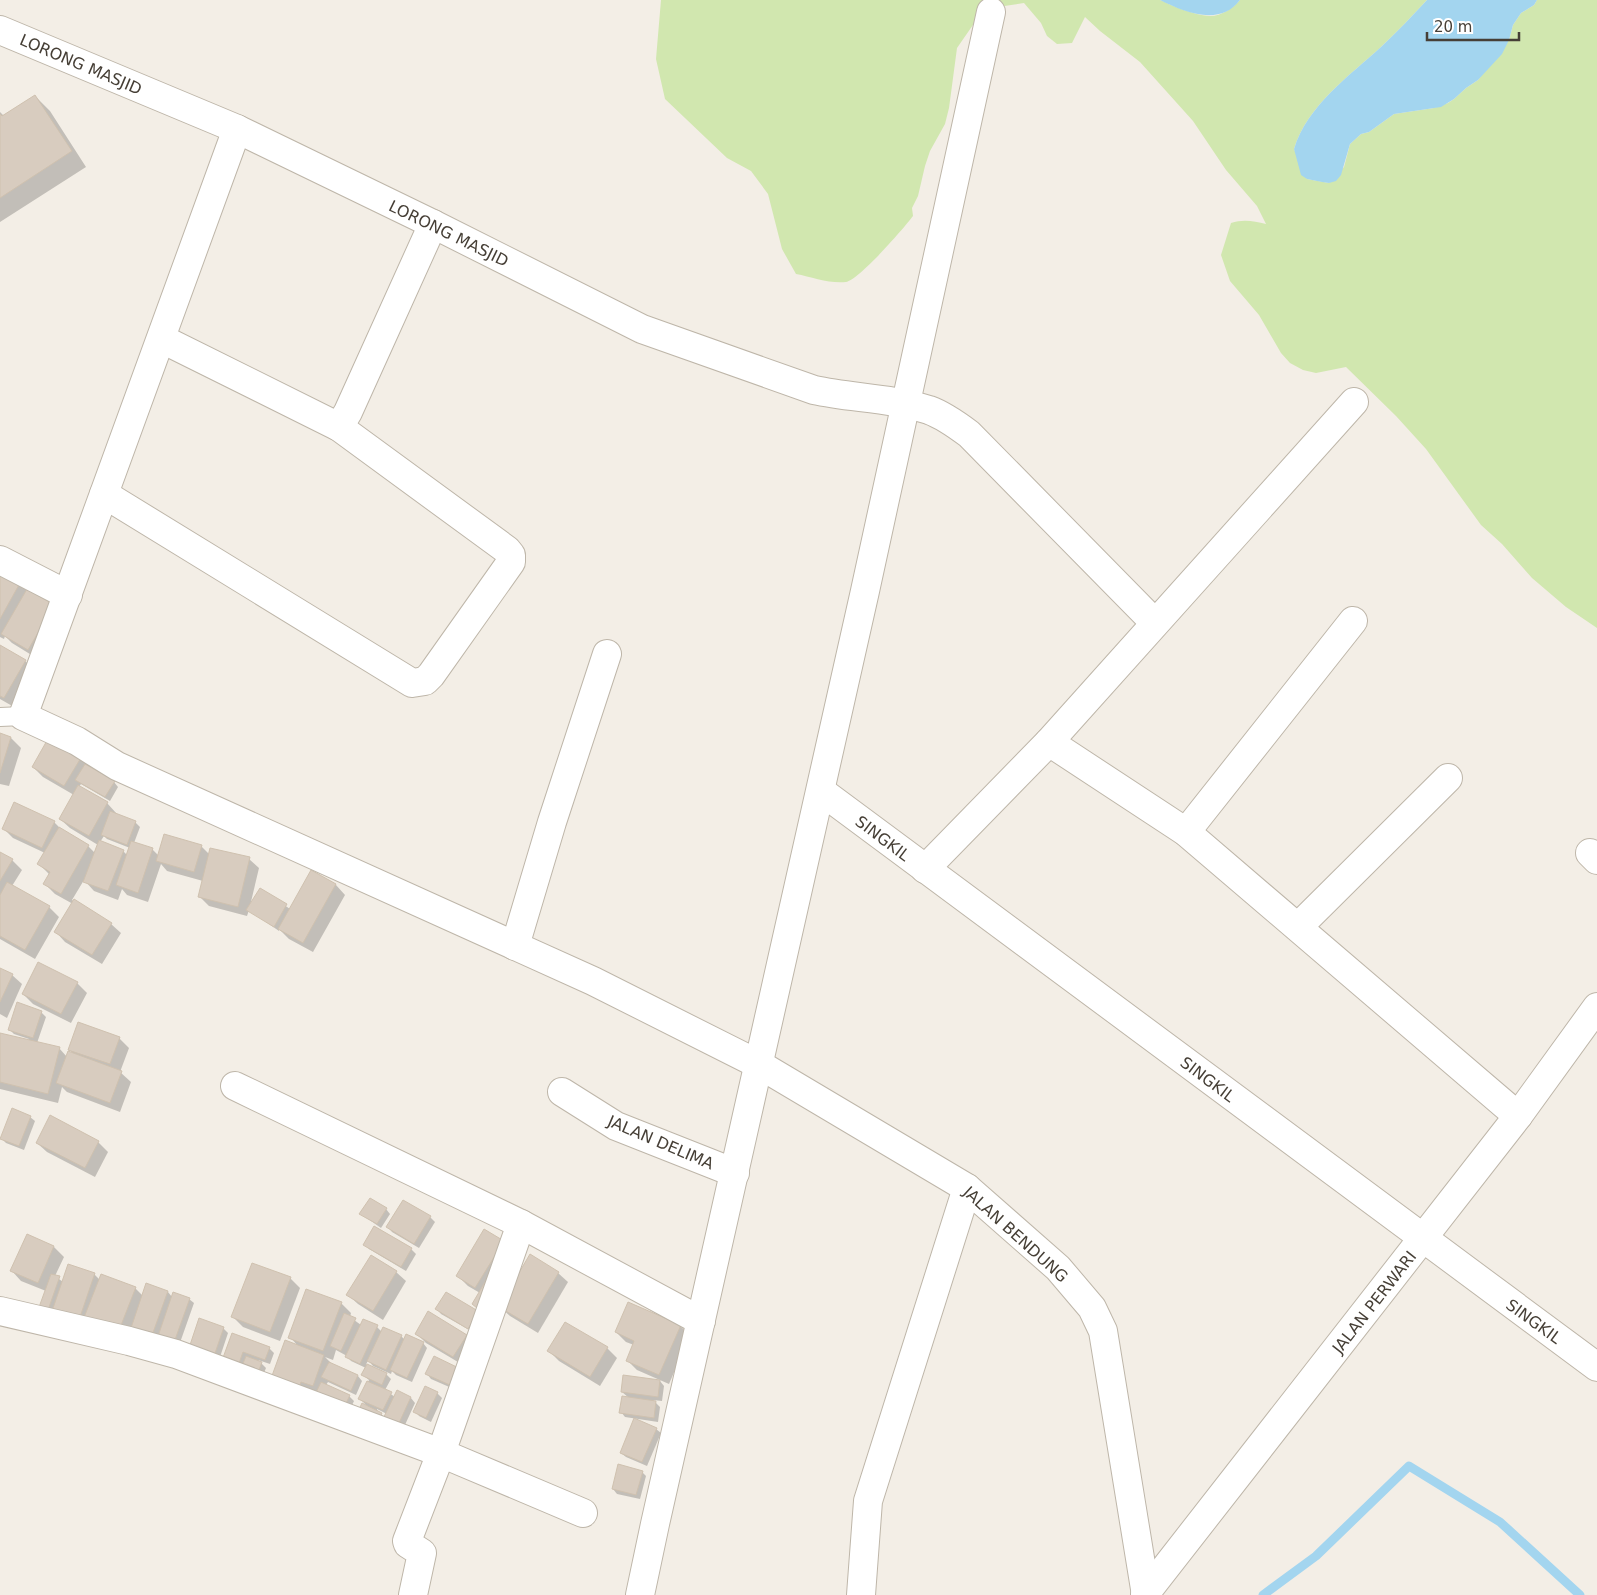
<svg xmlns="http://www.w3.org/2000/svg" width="1597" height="1595" viewBox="0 0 1597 1595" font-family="'DejaVu Sans',sans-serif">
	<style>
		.green { fill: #d1e7af }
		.water { fill: #a3d5ef }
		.shadow { fill: #0003; fill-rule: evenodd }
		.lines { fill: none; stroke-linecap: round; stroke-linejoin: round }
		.stream { stroke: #a3d5ef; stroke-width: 9 }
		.building { fill: #d8ccbf; stroke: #cfc1af }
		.lane-casing { stroke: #beb6a9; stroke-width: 20 }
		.street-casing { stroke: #beb6a9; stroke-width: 30 }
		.lane { stroke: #fff; stroke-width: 18 }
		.street { stroke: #fff; stroke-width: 28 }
		.labels { text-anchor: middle; stroke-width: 5; stroke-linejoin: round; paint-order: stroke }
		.street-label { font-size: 16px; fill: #463f36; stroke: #fff }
	</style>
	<rect width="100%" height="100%" fill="#f3eee6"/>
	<!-- green -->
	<path class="green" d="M661,0H1160C1173,6 1194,15 1209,16C1219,17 1234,8 1240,0H1427C1412,16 1397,32 1381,47C1349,76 1307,106 1294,149L1307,179L1329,183L1344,167L1350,144L1361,134L1369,132L1394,114L1434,108L1448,103L1454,99L1466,88L1478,80L1509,40L1513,25L1521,13L1534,5L1537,0H1597V628L1566,607L1532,578L1502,544L1481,525L1426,449L1396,416L1346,367L1316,373L1303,370L1290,363L1281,353L1259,315L1230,281L1221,255L1231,223C1243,219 1254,221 1266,224L1257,206L1226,170L1193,121L1140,62L1100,31L1085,17L1072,43L1057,44L1047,36L1041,23L1024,3L984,9L957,48L949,108L945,124L930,151L925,166L918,196L912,208L913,216C904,228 859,280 846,282C830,284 812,277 796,274L782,249L768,194L751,171L727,158L665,99L656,59Z"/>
	<!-- water -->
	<g class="water">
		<path d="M1160,0H1240C1220,27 1184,12 1160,0Z"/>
		<path d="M1427,0H1537L1534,5L1521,13L1513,25L1509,40L1502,54L1478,80L1466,88L1454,99L1441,107L1394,114L1369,132L1361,134L1350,144L1341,175L1336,181L1329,183L1322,182L1307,179L1301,175L1294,149C1307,106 1349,76 1381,47C1397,32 1412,16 1427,0Z"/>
	</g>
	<!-- shadow -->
	<g class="shadow">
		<path d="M35,96L50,111L86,167L0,222V112L4,116Z"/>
		<path d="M0,573L20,584L27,591L53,606L38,659L12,643L5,636L4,639L0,637Z"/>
		<path d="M0,646L25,661L35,670L14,707L0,699Z"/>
		<path d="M0,735L11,738L21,748L9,786L0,784Z"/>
		<path d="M81,757L91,767L90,768L114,782L118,787L110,801L81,784L79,787L107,803L117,814L135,822L140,827L134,843L152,849L159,856L201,846L209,854L249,859L259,868L250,906L261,889L290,909L311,872L336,885L345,895L313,952L289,939L279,929V931L249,910L247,916L209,906L199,896L203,881L167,871L161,864L148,902L127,895L122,889L118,900L94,891L84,880L72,900L111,924L121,933L102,964L65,942L56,932L73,904L55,894L45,884L50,875L39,864L45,853L13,838L3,828L54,822L64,832L88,846L95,853L98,845L70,828L60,819L74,795L43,777L33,767ZM104,836L107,839L130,848L127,855L123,851L100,842Z"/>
		<path d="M0,853L12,860L22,870L12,886L49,907L59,917L35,959L0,939Z"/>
		<path d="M0,969L12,975L22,984L7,1018L0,1014Z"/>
		<path d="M77,983L87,993L71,1023L33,1004L23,994Z"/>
		<path d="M41,1012L46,1017L37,1043L59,1048L67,1057L75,1056L69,1049L119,1038L129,1048L120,1072L131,1082L120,1112L67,1092L62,1087L58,1103L0,1089V1034L29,1041V1039L14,1034L9,1029Z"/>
		<path d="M30,1117L35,1121L24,1150L6,1143L1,1138Z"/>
		<path d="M98,1142L108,1152L95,1177L47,1152L37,1143Z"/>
		<path d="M386,1209L390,1214L381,1228L361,1214Z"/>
		<path d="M430,1217L435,1222L419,1248L392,1232L388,1227Z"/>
		<path d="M27,1236L54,1247L64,1257L55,1276L63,1282L69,1266L95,1275L100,1280L135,1288L143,1296L147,1285L168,1292L172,1297L189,1299L194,1303L176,1354L44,1314L46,1291L21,1281L12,1271Z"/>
		<path d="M503,1242L478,1308L473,1304L480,1293L468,1286L458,1276Z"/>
		<path d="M365,1244L411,1249L416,1254L406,1271L369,1249Z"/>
		<path d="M396,1272L406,1281L383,1320L358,1304L348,1295Z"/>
		<path d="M558,1273L568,1282L538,1333L510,1316L500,1307Z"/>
		<path d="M290,1278L300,1288L280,1341L243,1327L233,1317Z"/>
		<path d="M341,1303L351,1313L350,1317L361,1325L377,1327L382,1332L401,1336L405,1340L423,1343L427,1348L412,1382L396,1375L392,1371L391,1374L373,1366L368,1360L366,1365L386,1374L391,1379L385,1390L395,1397L397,1392L411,1398L415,1403L399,1438L360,1399L369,1380L363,1375L366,1368L351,1361L347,1356L336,1350L333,1360L325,1357L333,1365L358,1376L362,1381L356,1395L328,1382L326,1385L349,1396L354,1401L346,1418L280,1393L298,1346L290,1337ZM377,1409L387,1414L385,1418L377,1410Z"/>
		<path d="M437,1309L478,1312L473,1332L441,1314Z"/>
		<path d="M680,1326L690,1335L669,1384L637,1370L627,1360L634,1345L626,1342L616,1332Z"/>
		<path d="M223,1328L228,1333L217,1366L193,1358Z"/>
		<path d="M416,1333L466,1336L476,1345L463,1365L426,1343Z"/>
		<path d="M233,1334L269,1348L274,1353L270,1364L258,1360L266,1368L259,1385L241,1376Z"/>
		<path d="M607,1348L617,1358L600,1386L559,1361L549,1351Z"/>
		<path d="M434,1358L463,1393L431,1379L427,1374Z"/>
		<path d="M660,1381L664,1386L662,1401L653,1400L660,1407L658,1422L625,1417L621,1412L629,1398L622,1392Z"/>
		<path d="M437,1393L442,1398L431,1422L419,1416L415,1411Z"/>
		<path d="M656,1429L661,1433L647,1466L626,1457L621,1453Z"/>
		<path d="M642,1472L646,1476L640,1499L617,1494L613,1489Z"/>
	</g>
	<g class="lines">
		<!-- stream -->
		<path class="stream" d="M1263,1595L1316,1556L1409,1466L1500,1522L1580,1595"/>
	</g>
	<!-- building -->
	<g class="building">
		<path d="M35,95L72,151L0,198V114L2,116Z"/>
		<path d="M0,571L20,583L0,619Z"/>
		<path d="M27,589L54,605L28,650L1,634Z"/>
		<path d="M0,645L26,660L4,698L0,696Z"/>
		<path d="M0,733L11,737L0,773Z"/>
		<path d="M49,737L82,756L64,786L32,767Z"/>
		<path d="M85,764L115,781L105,797L75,780Z"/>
		<path d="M78,785L108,802L89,836L59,819Z"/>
		<path d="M14,802L55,821L42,848L2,829Z"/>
		<path d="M110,811L136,821L127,845L101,835Z"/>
		<path d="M59,827L89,845L61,894L43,884L50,872L37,864Z"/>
		<path d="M164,834L202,845L194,872L156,861Z"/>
		<path d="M99,840L124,850L108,891L83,882Z"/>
		<path d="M131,841L153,848L138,893L116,885Z"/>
		<path d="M210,848L250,857L238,907L198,897Z"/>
		<path d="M0,852L13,859L0,881Z"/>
		<path d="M311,870L336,884L303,943L278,929Z"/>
		<path d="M7,882L50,906L25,950L0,936V895Z"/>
		<path d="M260,888L287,904L274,927L246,910Z"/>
		<path d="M74,899L112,923L92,955L54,932Z"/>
		<path d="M38,962L78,982L61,1014L22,994Z"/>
		<path d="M0,968L13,974L0,1002Z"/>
		<path d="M17,1002L42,1011L33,1038L8,1030Z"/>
		<path d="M78,1022L120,1037L110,1064L68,1050Z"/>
		<path d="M0,1033L60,1047L48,1094L0,1082Z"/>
		<path d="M68,1051L122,1071L110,1103L56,1083Z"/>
		<path d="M12,1108L31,1116L19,1146L0,1139Z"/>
		<path d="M50,1115L99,1141L85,1168L36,1143Z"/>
		<path d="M370,1198L387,1208L377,1224L359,1214Z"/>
		<path d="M403,1200L431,1216L414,1244L386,1227Z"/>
		<path d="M374,1226L412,1248L401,1267L363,1245Z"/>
		<path d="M484,1229L504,1241L475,1288L456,1276Z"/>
		<path d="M27,1234L54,1246L38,1283L10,1271Z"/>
		<path d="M504,1250L477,1308L472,1304Z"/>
		<path d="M530,1254L559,1272L528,1324L499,1307Z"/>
		<path d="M371,1255L397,1271L373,1311L346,1295Z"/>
		<path d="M252,1263L291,1277L270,1332L231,1317Z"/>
		<path d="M68,1264L95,1273L78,1323L51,1314Z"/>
		<path d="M51,1274L60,1276L47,1313L38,1310Z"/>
		<path d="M101,1274L136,1287L118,1333L83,1320Z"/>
		<path d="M146,1283L168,1291L150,1341L129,1334Z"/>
		<path d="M306,1289L342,1302L323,1351L288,1338Z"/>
		<path d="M173,1292L190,1298L171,1351L155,1345Z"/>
		<path d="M446,1292L478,1311L468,1329L435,1309Z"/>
		<path d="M628,1302L681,1325L659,1375L626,1361L634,1341L615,1332Z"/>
		<path d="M428,1311L467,1335L453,1357L415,1334Z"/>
		<path d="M344,1313L356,1318L341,1351L330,1346Z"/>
		<path d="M199,1318L224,1327L212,1362L187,1354Z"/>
		<path d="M363,1319L378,1325L360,1364L345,1357Z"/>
		<path d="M565,1322L608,1347L590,1377L547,1351Z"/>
		<path d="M383,1327L402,1335L386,1370L367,1361Z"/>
		<path d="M232,1333L270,1347L265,1360L243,1352L236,1372L220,1366Z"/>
		<path d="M406,1334L424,1342L407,1378L390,1370Z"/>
		<path d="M285,1340L324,1355L313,1386L301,1382L297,1394L269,1384Z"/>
		<path d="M246,1356L262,1362L255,1381L238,1376Z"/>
		<path d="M434,1356L467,1372L459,1389L425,1374Z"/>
		<path d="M329,1362L358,1375L351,1391L321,1377Z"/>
		<path d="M367,1364L387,1373L382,1385L361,1375Z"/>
		<path d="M623,1375L660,1380L658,1397L621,1392Z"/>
		<path d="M367,1381L392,1392L383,1410L358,1399Z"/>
		<path d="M321,1382L350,1395L341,1414L312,1401Z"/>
		<path d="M425,1386L438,1392L426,1418L413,1412Z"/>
		<path d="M397,1390L411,1397L394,1434L379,1427Z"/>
		<path d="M622,1396L656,1401L654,1418L619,1413Z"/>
		<path d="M362,1403L382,1413L375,1428L355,1418Z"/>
		<path d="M634,1418L657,1428L642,1462L620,1453Z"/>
		<path d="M618,1464L643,1471L636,1495L612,1489Z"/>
	</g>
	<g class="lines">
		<defs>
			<path id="lane" d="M0,717L23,716"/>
			<g id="street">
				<path d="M0,30L237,129L433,224L642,329L814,390C851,398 892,398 929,410C943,415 957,425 969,434L1155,623"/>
				<path d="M237,129L23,716L77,741L117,766L593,981L760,1065L967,1188L1058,1268L1092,1308L1103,1331L1146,1595"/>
				<path d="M1354,402L1049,742L1186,832L1518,1116"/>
				<path d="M339,427L348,412L433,224"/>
				<path d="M104,494L412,683L425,681L431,675L511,562V555L507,550L339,427L162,339"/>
				<path d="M0,560L68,595"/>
				<path d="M821,791L1597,1367"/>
				<path d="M1186,832L1353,621"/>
				<path d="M1590,853L1597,860"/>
				<path d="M925,869L1049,742"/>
				<path d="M1298,927L1448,778"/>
				<path d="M515,946L552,822L607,654"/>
				<path d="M235,1086L521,1224L701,1321"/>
				<path d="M562,1092L616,1126L735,1173"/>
				<path d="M0,1311L129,1341L176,1354L441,1453L583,1513"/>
				<path d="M1145,1594L1518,1116L1597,1007"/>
				<path d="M413,1595L422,1553L408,1544L407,1541L441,1453L521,1224"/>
				<path d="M640,1595L655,1524C770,1020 883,517 991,12"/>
				<path d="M861,1595L868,1501L967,1188"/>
			</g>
		</defs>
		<!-- lane casing -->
		<use href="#lane" class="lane-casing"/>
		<!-- street casing -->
		<use href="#street" class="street-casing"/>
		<!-- lane -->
		<use href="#lane" class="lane"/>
		<!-- street -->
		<use href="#street" class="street"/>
	</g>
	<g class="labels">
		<!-- street labels -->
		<g class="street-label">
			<text transform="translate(81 64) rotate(23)" y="6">LORONG MASJID</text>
			<text transform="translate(449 233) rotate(26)" y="6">LORONG MASJID</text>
			<text transform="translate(883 838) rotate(37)" y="6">SINGKIL</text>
			<text transform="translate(1208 1079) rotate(37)" y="6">SINGKIL</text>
			<text transform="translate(661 1142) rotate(23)" y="6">JALAN DELIMA</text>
			<text transform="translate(1016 1234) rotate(42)" y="6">JALAN BENDUNG</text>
			<text transform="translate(1374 1302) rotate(-52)" y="6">JALAN PERWARI</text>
			<text transform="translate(1534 1321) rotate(36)" y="6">SINGKIL</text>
		</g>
	</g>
	<!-- scale -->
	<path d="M1427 32v8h92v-8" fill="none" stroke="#463f36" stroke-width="2.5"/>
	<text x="1434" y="32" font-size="15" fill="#463f36" stroke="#ffffff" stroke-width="4" paint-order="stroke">20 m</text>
</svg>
